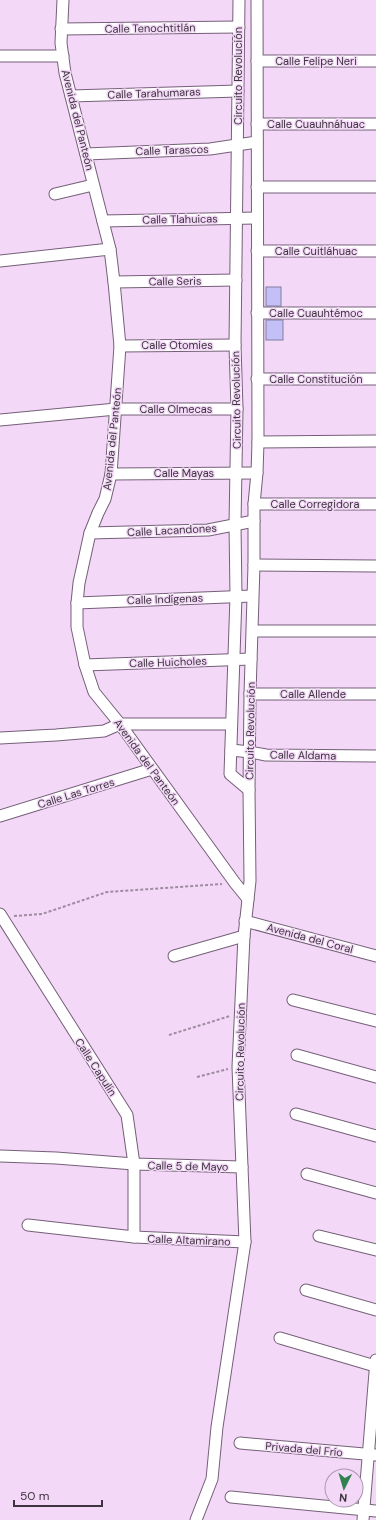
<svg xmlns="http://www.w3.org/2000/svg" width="376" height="1520" viewBox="0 0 376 1520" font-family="'DM Sans',sans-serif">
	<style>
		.building { fill: #c4c0f7; stroke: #817f9f }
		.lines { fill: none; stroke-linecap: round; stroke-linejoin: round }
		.minor-casing { stroke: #755f78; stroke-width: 13 }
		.path { stroke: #9e8ca1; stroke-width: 2; stroke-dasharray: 3 2; stroke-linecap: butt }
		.minor { stroke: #fff; stroke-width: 11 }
		.labels { text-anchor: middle; stroke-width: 3; stroke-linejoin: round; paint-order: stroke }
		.street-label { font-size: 11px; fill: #3e343f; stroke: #f3d9f7 }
	</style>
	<rect width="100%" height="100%" fill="#f3d9f7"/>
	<!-- building -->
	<g class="building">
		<rect x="266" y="287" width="15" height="19"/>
		<rect x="266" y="320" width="17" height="20"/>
	</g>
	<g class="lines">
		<defs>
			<g id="minor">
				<path d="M63,0L61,43L65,73L110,249L114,282L120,346L111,474L105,499L98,513L90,533L79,583L77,603V627L85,665L94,692L120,724L235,883L248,899"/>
				<path d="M239,0L235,345L237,409L235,525L236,596L230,774L249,790"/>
				<path d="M61,29L239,27"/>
				<path d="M0,56H63"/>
				<path d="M257,61H376"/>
				<path d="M71,96L238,91"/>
				<path d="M257,124H376"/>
				<path d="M86,154L210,149L257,142"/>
				<path d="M257,187H376"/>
				<path d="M55,194L93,185"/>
				<path d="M103,221L257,218"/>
				<path d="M257,251H376"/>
				<path d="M0,261L110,249"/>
				<path d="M114,282L236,280"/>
				<path d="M257,313H376"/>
				<path d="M120,346L235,345"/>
				<path d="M257,379H376"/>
				<path d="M0,420L116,409H237"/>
				<path d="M258,442L376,441"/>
				<path d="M111,474L257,473"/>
				<path d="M254,504H376"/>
				<path d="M90,533L208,530L254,521"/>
				<path d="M254,565L376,566"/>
				<path d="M77,603L252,596"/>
				<path d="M253,631H376"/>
				<path d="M85,665L251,659"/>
				<path d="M250,694H376"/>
				<path d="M0,738L56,735L104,731L120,724H231"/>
				<path d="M231,750L250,752L266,755L376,756"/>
				<path d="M0,816L152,769"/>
				<path d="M0,914L127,1115L134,1164V1237"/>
				<path d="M245,921L376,956"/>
				<path d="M174,956L244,936"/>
				<path d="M293,1000L376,1021"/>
				<path d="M297,1055L376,1077"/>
				<path d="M296,1114L376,1136"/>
				<path d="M0,1156L56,1158L134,1164L242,1167"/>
				<path d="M307,1174L376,1193"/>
				<path d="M28,1225L134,1237L245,1242"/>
				<path d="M319,1236L376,1250"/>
				<path d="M306,1290L376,1310"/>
				<path d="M280,1338L375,1366"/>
				<path d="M240,1443L376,1455"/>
				<path d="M231,1497L376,1511"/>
				<path d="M196,1520L212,1479L217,1427L245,1242L238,1067L244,936L250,881L249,790L250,694L254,565V504L257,473L258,442L257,0"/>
				<path d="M363,1520L376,1360"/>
			</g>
		</defs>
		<!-- minor casing -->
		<use href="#minor" class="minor-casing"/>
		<!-- path -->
		<g class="path">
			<path d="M14,916L42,914L107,892L222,884"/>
			<path d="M169,1035L230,1016"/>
			<path d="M197,1077L228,1069"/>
		</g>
		<!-- minor -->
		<use href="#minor" class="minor"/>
	</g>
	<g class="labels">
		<!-- street labels -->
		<g class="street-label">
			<text transform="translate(150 28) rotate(-1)" y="4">Calle Tenochtitlán</text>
			<text x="316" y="65">Calle Felipe Neri</text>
			<text transform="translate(238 76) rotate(-90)" y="4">Circuito Revolución</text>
			<text transform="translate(154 93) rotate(-2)" y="4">Calle Tarahumaras</text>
			<text transform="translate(78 120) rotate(76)" y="4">Avenida del Panteón</text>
			<text x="316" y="128">Calle Cuauhnáhuac</text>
			<text transform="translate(172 150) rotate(-2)" y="4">Calle Tarascos</text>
			<text transform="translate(180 219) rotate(-1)" y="4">Calle Tlahuicas</text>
			<text x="316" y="255">Calle Cuitláhuac</text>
			<text transform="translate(175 281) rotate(-1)" y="4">Calle Seris</text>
			<text x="316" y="317">Calle Cuauhtémoc</text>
			<text x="177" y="349">Calle Otomies</text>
			<text x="316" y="383">Calle Constitución</text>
			<text transform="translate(236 400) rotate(-91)" y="4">Circuito Revolución</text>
			<text x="176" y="413">Calle Olmecas</text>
			<text transform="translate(112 439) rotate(-84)" y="4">Avenida del Panteón</text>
			<text x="184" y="477">Calle Mayas</text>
			<text x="315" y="508">Calle Corregidora</text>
			<text transform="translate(172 530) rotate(-3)" y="4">Calle Lacandones</text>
			<text transform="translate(165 599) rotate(-2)" y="4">Calle Indígenas</text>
			<text transform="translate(168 662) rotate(-2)" y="4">Calle Huicholes</text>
			<text x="313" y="698">Calle Allende</text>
			<text transform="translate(250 731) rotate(-89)" y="4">Circuito Revolución</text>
			<text transform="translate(303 755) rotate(1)" y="4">Calle Aldama</text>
			<text transform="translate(147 762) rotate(54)" y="4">Avenida del Panteón</text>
			<text transform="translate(76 793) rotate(-17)" y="4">Calle Las Torres</text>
			<text transform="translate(310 938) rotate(15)" y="4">Avenida del Coral</text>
			<text transform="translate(240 1052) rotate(-89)" y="4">Circuito Revolución</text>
			<text transform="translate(96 1067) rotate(57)" y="4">Calle Capulín</text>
			<text transform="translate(188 1166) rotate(1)" y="4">Calle 5 de Mayo</text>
			<text transform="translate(189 1240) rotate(2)" y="4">Calle Altamirano</text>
			<text transform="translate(304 1449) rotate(5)" y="4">Privada del Frío</text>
		</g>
	</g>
	<!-- north arrow -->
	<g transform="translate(344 1488) rotate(185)"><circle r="19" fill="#f3d9f7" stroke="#ab97ad"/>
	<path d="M0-3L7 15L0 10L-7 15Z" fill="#318050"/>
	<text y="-6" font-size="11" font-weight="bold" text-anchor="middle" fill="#3e343f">N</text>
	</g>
	<!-- scale -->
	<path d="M14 1500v6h88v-6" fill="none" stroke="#3e343f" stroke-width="2"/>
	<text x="20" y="1500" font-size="12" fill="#3e343f" stroke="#f3d9f7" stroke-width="3" paint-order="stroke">50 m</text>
</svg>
